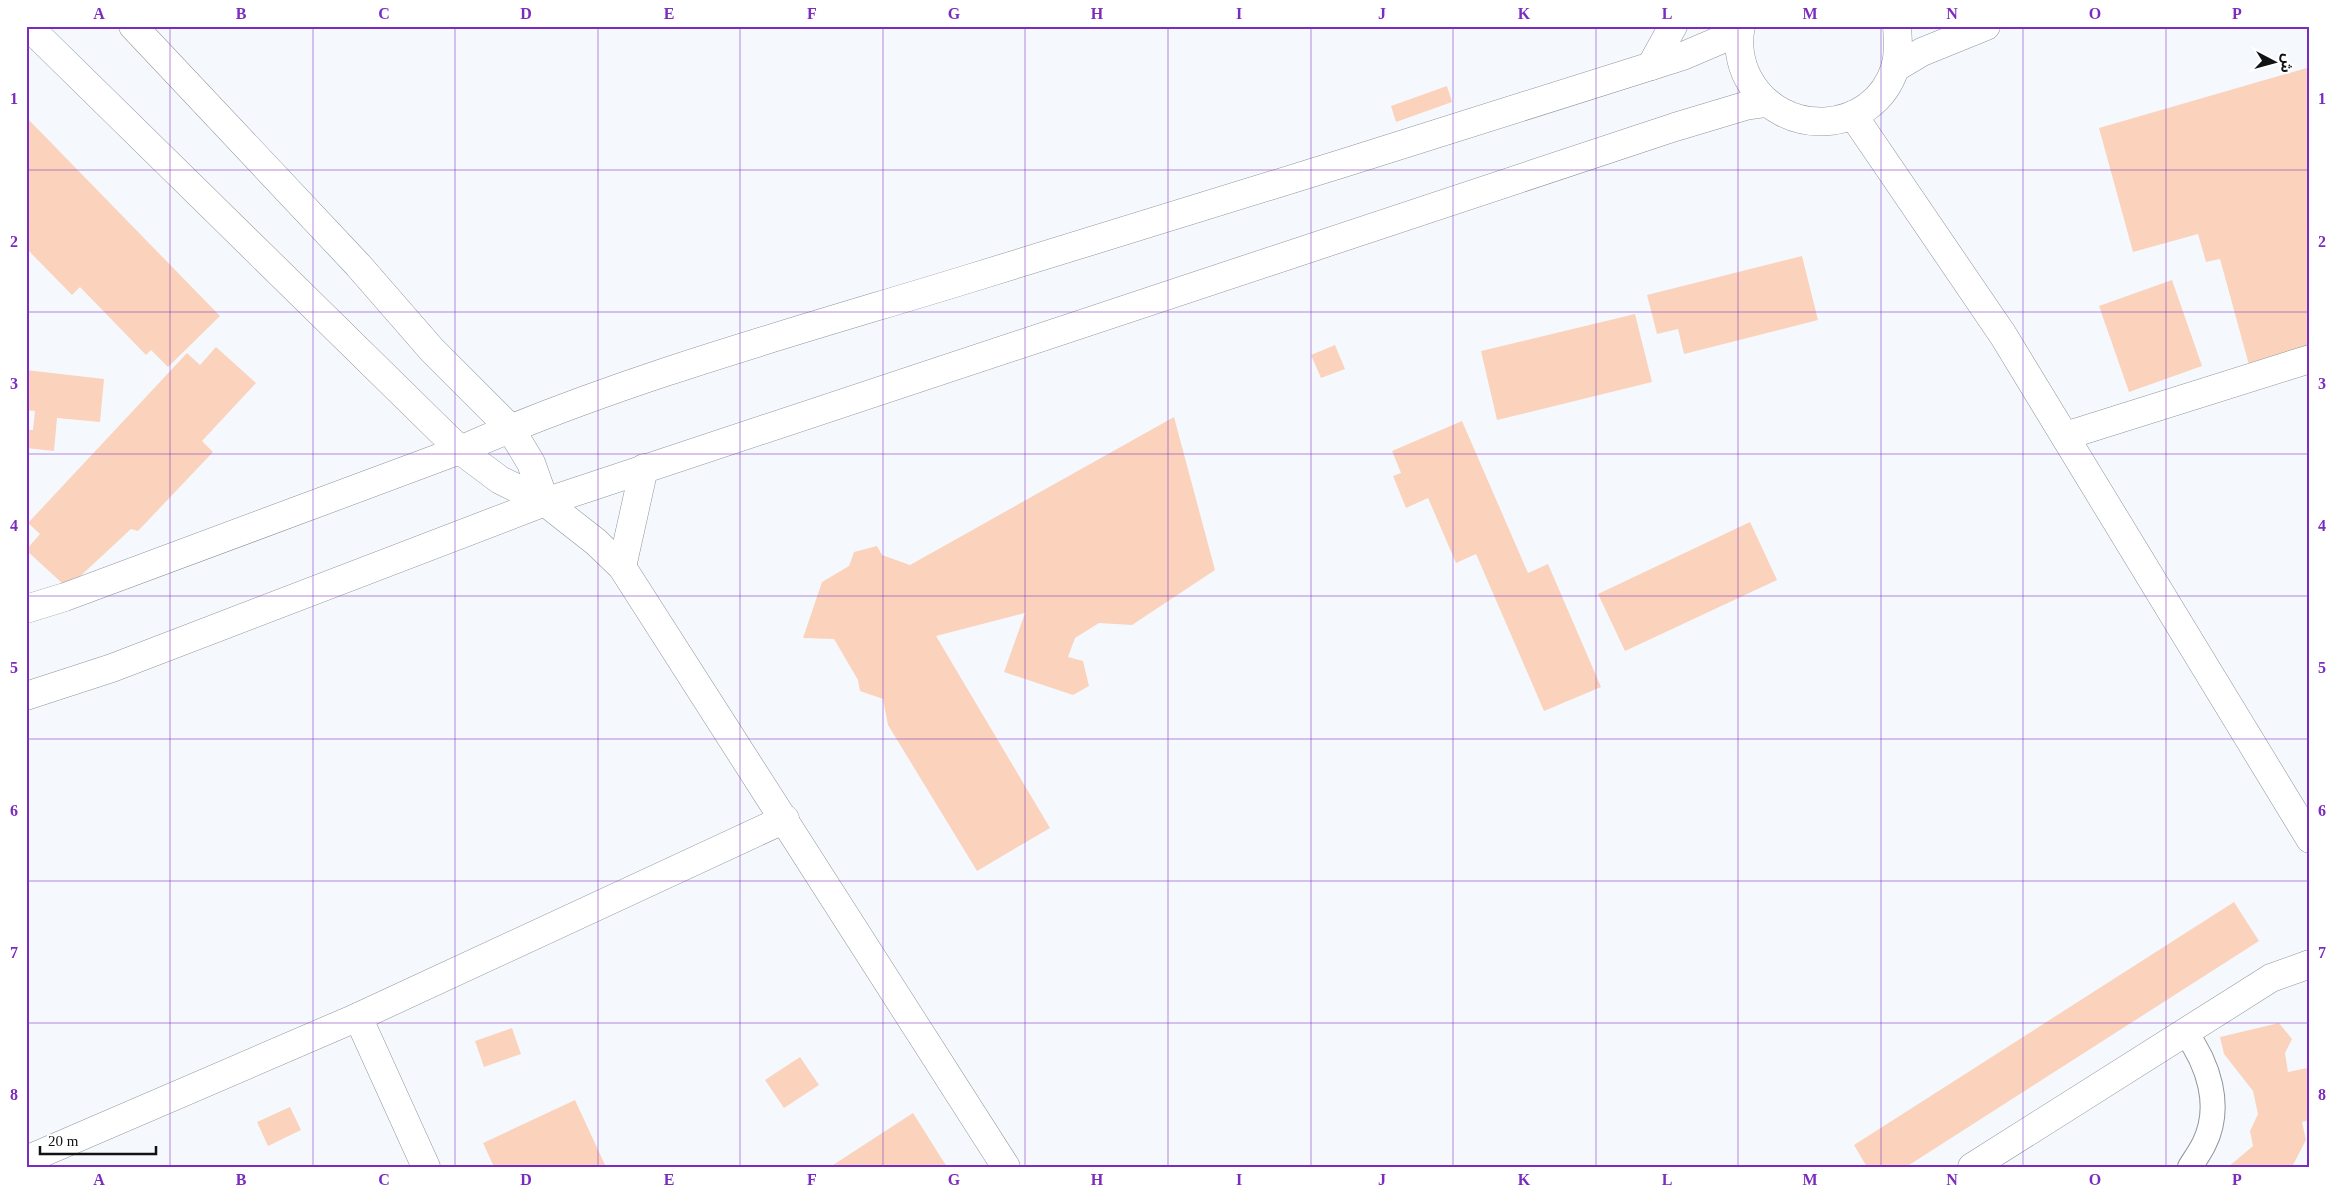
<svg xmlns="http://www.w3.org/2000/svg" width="2336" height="1193" viewBox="0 0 2336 1193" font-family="'Times New Roman','Noto Sans Arabic',serif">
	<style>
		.building { fill: #fbd3bc }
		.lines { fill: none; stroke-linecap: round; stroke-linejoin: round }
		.service-casing { stroke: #8f959d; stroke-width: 26 }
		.minor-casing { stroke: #8f959d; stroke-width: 29 }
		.secondary-casing { stroke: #8f959d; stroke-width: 29 }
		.service { stroke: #fff; stroke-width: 24 }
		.minor { stroke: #fff; stroke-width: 28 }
		.secondary { stroke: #fff; stroke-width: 28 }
		.grid { fill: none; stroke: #7b2cbf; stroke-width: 1; stroke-opacity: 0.55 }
		.neatline { fill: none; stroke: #7b2cbf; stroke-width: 2 }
		.grid-label { font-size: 16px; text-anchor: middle; font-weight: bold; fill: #7b2cbf }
	</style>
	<rect width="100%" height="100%" fill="#f5f9fe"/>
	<!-- building -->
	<g class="building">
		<path d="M2310,67V347L2249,365L2220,259L2206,262L2198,234L2133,252L2099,128Z"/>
		<path d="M1447,86L1452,102L1396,122L1391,106Z"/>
		<path d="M26,117L220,316L168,367L151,350L146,355L80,287L72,295L26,248Z"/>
		<path d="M1802,256L1818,320L1684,354L1678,329L1657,334L1647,295Z"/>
		<path d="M2172,280L2202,366L2129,392L2099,306Z"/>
		<path d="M1635,314L1652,382L1497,420L1481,351Z"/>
		<path d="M1335,345L1345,369L1321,378L1311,355Z"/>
		<path d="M216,347L256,383L202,441L213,452L138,531L131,529L75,581L63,584L26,550L40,534L28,523L187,353L200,365Z"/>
		<path d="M26,370L104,379L100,422L57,418L54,451L26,448V430H33L35,411L26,410Z"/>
		<path d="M1174,417L1215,570L1132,625L1099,623L1075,638L1068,657L1083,661L1089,686L1073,695L1004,672L1025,613L936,636L1050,828L977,871L888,725L883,699L860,691L858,680L834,639L803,638L822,582L849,566L854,552L877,546L882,555L910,565Z"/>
		<path d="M1462,421L1528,573L1548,564L1601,687L1544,711L1476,554L1456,563L1428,498L1406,508L1393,476L1401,473L1392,451Z"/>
		<path d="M1750,522L1777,580L1625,651L1598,594Z"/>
		<path d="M2234,902L2259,941L1906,1167H1867L1854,1145Z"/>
		<path d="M2279,1023L2292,1039L2285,1053L2288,1072L2307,1068L2310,1081V1120L2302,1122L2306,1140L2292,1167H2228L2253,1146L2250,1131L2258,1114L2253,1091L2224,1054L2220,1037Z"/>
		<path d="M512,1028L521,1054L484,1067L475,1041Z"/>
		<path d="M800,1057L819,1085L784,1108L765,1080Z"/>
		<path d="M575,1100L606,1167H494L483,1143Z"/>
		<path d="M290,1107L301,1130L268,1146L257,1122Z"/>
		<path d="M913,1113L947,1167H830Z"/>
	</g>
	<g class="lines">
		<defs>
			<path id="service" d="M2185,1032C2208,1063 2223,1106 2204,1144C2200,1152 2195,1159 2190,1167"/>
			<g id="minor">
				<path d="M1853,115L2003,335L2310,839"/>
				<path d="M2065,436L2310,359"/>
				<path d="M545,502L596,542L622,567L1006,1167"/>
				<path d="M358,1017L426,1167"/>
				<path d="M26,1160L358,1017L785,819"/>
				<path d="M1972,1167L2271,978L2310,964"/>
			</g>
			<g id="secondary">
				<path d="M28,26L460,450L500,480L545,502"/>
				<path d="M133,26L358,265L432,350L510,428L531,463L545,502"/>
				<path d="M1741,26C1737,43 1740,63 1748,78C1780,139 1873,136 1895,68C1899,54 1898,40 1897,26"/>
				<path d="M1651,66L1673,26"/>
				<path d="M1895,68L1922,52L1986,26"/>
				<path d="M622,567L644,468"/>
				<path d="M26,609L65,597L460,450C624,378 798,331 968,279C1207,206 1445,132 1683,56L1739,32"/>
				<path d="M26,696L112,668L545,502L1675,127L1745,106L1766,103"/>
			</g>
		</defs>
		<!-- service casing -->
		<use href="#service" class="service-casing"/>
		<!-- minor casing -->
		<use href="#minor" class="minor-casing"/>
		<!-- secondary casing -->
		<use href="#secondary" class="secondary-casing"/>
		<!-- service -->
		<use href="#service" class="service"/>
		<!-- minor -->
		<use href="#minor" class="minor"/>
		<!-- secondary -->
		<use href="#secondary" class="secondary"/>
	</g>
	<!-- grid -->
	<path class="grid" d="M170,26V1167M313,26V1167M455,26V1167M598,26V1167M740,26V1167M883,26V1167M1025,26V1167M1168,26V1167M1311,26V1167M1453,26V1167M1596,26V1167M1738,26V1167M1881,26V1167M2023,26V1167M2166,26V1167M26,170H2310M26,312H2310M26,454H2310M26,596H2310M26,739H2310M26,881H2310M26,1023H2310"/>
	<!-- border -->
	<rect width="2336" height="1193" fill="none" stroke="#ffffff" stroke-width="55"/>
	<!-- north arrow -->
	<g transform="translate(2274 62) rotate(96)" stroke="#ffffff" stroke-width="4" paint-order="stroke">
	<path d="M0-4L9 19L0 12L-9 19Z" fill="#101214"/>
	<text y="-8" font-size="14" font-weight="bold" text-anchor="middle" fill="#101214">ش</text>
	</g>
	<!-- scale -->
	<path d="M40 1146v8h116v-8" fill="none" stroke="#101214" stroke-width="2.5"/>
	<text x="48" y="1146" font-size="15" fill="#101214" stroke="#ffffff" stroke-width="4" paint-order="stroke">20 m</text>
	<rect x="28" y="28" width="2280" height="1138" class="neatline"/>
	<g class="grid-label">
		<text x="99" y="19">A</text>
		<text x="241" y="19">B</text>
		<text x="384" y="19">C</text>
		<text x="526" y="19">D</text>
		<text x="669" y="19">E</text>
		<text x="812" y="19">F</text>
		<text x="954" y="19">G</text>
		<text x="1097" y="19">H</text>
		<text x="1239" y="19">I</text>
		<text x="1382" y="19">J</text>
		<text x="1524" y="19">K</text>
		<text x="1667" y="19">L</text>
		<text x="1810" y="19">M</text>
		<text x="1952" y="19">N</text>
		<text x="2095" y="19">O</text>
		<text x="2237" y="19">P</text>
		<text x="14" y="104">1</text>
		<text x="2322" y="104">1</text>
		<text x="14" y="247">2</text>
		<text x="2322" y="247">2</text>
		<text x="14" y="389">3</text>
		<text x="2322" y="389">3</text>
		<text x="14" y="531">4</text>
		<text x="2322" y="531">4</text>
		<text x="14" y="673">5</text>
		<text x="2322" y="673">5</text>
		<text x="14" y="816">6</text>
		<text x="2322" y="816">6</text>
		<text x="14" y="958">7</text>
		<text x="2322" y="958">7</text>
		<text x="14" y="1100">8</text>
		<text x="2322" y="1100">8</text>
		<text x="99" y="1185">A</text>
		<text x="241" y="1185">B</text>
		<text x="384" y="1185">C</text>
		<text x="526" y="1185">D</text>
		<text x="669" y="1185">E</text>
		<text x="812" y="1185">F</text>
		<text x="954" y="1185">G</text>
		<text x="1097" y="1185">H</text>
		<text x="1239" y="1185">I</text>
		<text x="1382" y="1185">J</text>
		<text x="1524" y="1185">K</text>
		<text x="1667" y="1185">L</text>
		<text x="1810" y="1185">M</text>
		<text x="1952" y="1185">N</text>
		<text x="2095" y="1185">O</text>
		<text x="2237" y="1185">P</text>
	</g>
</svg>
